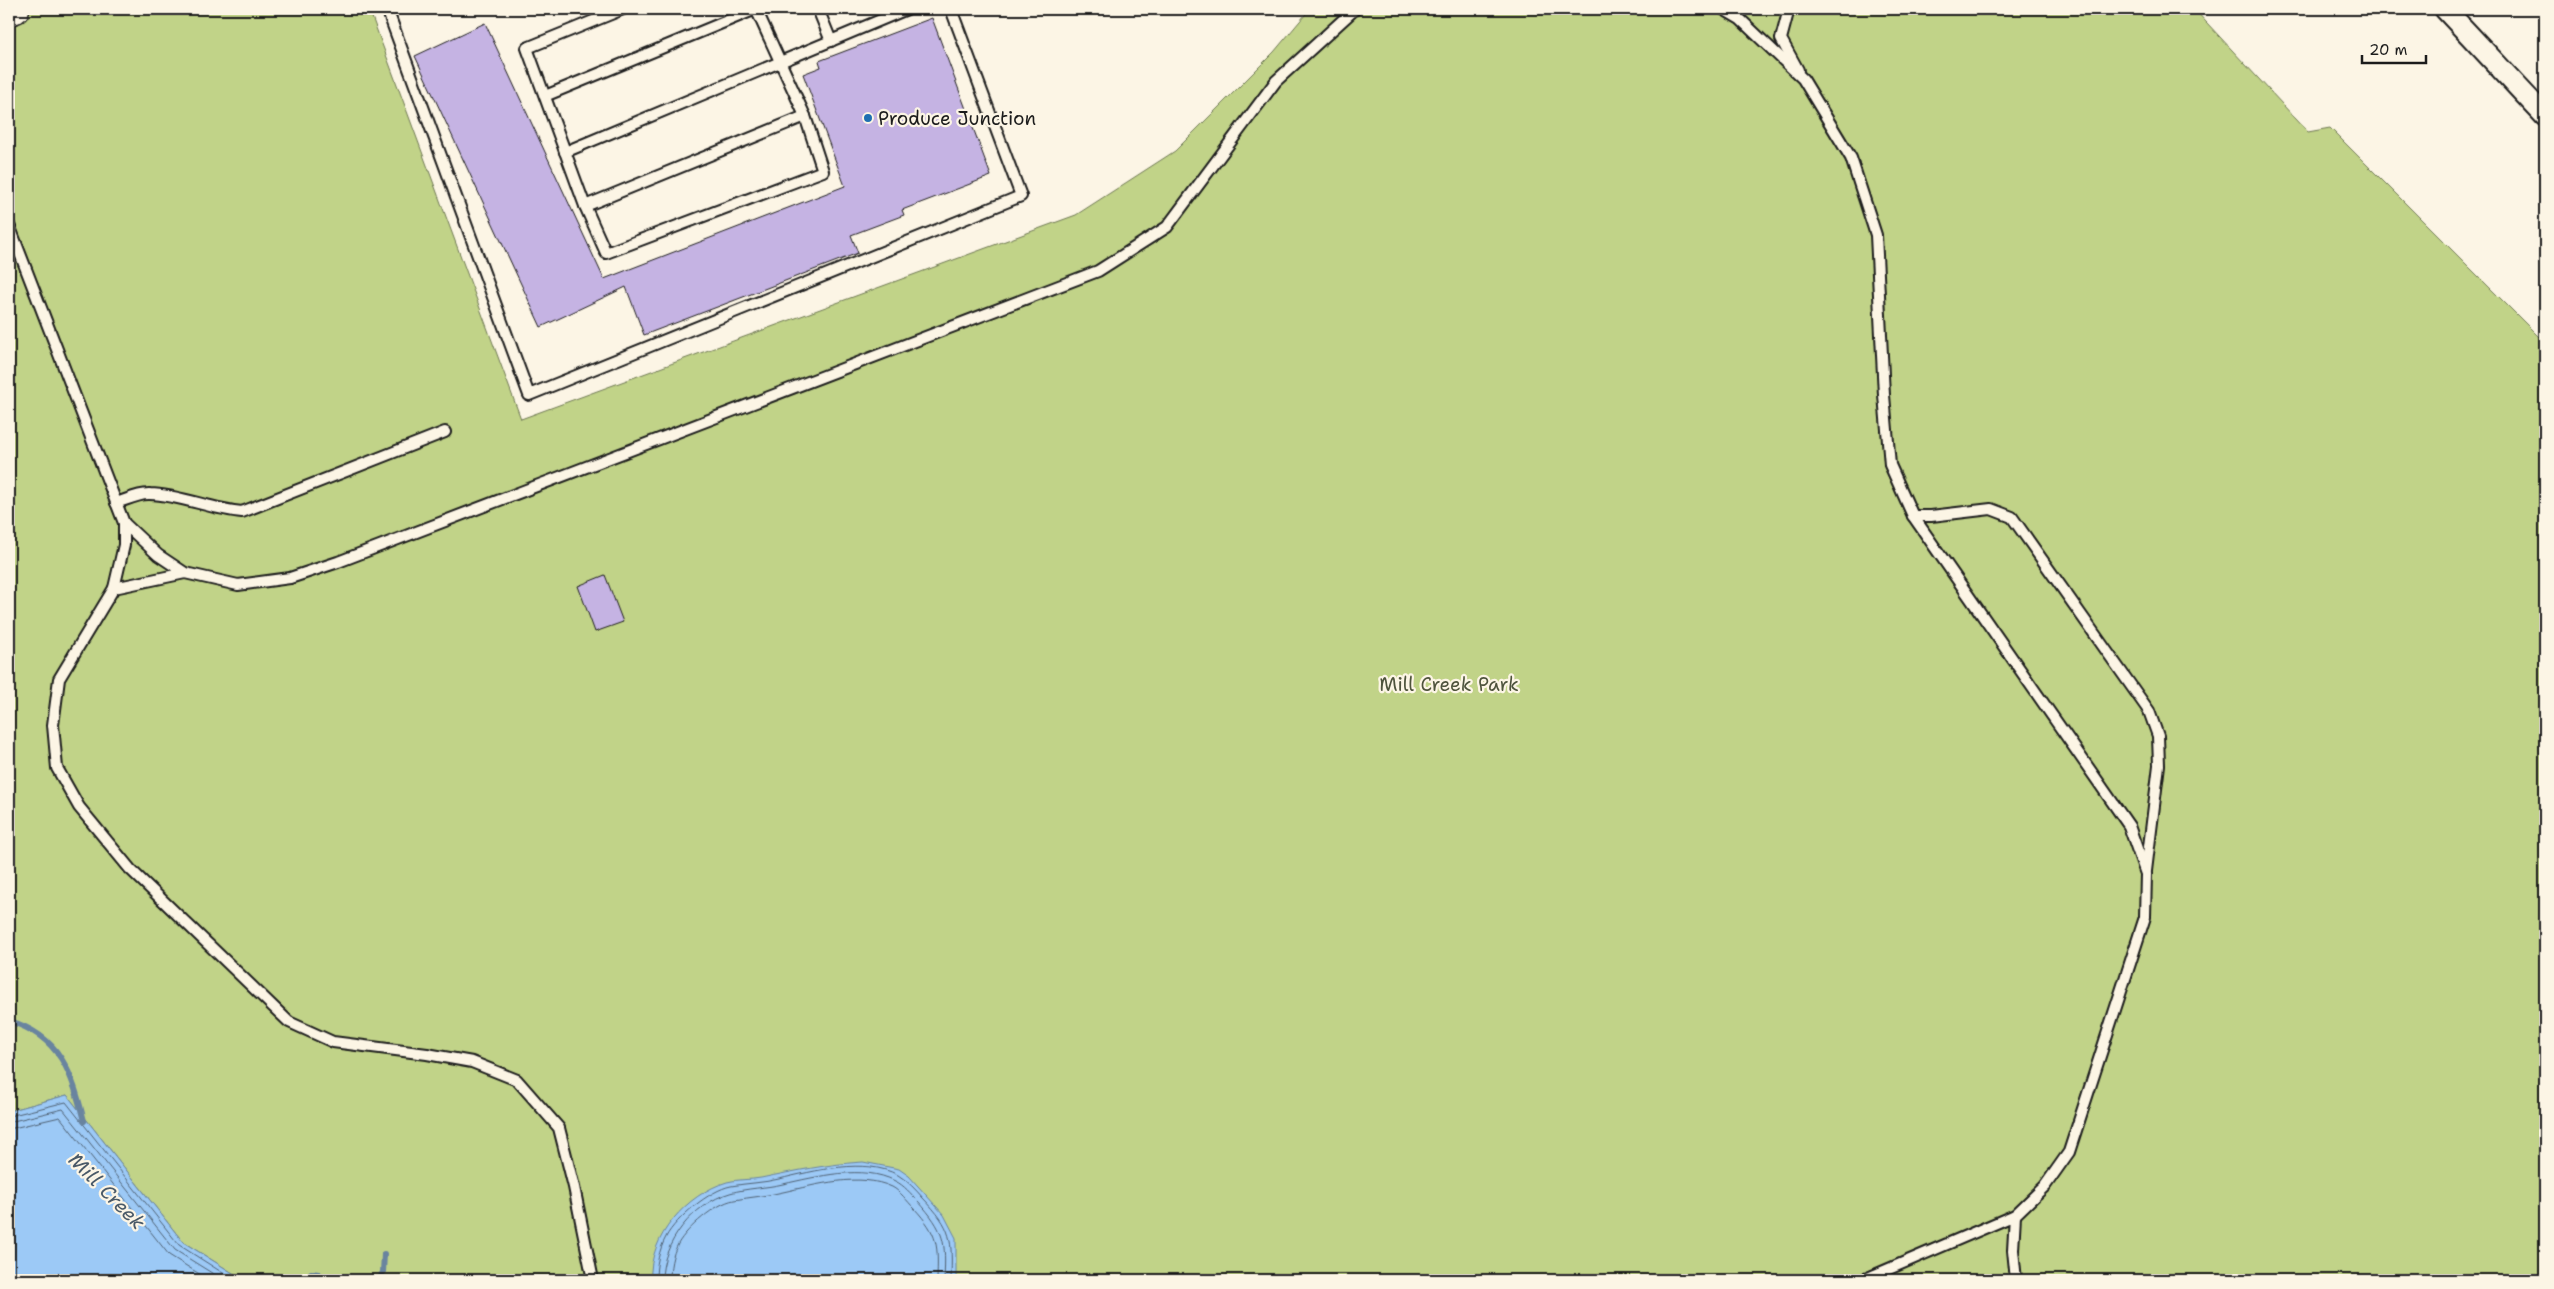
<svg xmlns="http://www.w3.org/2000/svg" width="2554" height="1289" viewBox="0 0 2554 1289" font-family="'Shantell Sans',sans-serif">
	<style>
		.green { fill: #c1d388; stroke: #6e7852 }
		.water { fill: #9cc9f6; stroke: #69849f }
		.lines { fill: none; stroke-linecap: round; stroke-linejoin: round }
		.shore { stroke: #4f6173; stroke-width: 1 }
		.stream { stroke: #69849f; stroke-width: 6 }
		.building { fill: #c5b3e3; stroke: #1c1c1c }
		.service-casing { stroke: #1c1c1c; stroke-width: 14 }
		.minor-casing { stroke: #1c1c1c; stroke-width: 24 }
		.primary-casing { stroke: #1c1c1c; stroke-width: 31 }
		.service { stroke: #fcf5e5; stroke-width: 10 }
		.minor { stroke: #fcf5e5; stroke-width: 20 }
		.primary { stroke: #fcf5e5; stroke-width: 28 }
		.poi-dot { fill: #1f6fb2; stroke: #fcf5e5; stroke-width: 2 }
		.labels { text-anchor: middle; stroke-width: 4.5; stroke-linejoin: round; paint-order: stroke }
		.poi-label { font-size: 19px; fill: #1c1c1c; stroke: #fcf5e5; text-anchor: start }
		.park-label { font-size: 19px; fill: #4e533c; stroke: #fcf5e5 }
		.water-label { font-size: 20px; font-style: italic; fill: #495968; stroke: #fcf5e5 }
	</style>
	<rect width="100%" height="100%" fill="#fcf5e5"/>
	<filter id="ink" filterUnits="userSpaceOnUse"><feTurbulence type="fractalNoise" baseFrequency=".02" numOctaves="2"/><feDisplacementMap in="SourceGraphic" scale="10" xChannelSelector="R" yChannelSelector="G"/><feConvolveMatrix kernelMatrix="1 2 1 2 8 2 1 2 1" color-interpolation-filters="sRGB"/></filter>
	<g filter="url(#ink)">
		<!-- green -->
		<path class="green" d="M9,9H369L521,419L1076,215L1175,151L1274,52L1310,9H2194L2308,132L2330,128L2545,343V1280H244L183,1242L67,1095L9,1111Z"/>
		<!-- water -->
		<g class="water">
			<path d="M67,1095L183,1242L244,1280H9V1111Z"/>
			<path d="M863,1162L899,1169L909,1176L944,1215L956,1238V1280H651C648,1237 687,1194 727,1182C738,1179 750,1180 761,1178C795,1171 828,1164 863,1162Z"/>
		</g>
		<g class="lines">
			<!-- shore -->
			<g class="shore">
				<path d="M9,1116L66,1102L179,1245L234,1280"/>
				<path d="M9,1122L63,1109L175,1250L223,1280"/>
				<path d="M9,1129L60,1117L169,1255L209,1280"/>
				<path d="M656,1280C656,1265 659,1250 666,1237C676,1218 710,1190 731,1186C747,1183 763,1183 779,1179C814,1171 865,1157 898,1175C908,1181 916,1190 923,1198C953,1229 952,1239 951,1280"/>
				<path d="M662,1280C662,1242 693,1204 730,1193C747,1188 766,1188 783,1184C816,1177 863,1164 895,1181C904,1185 911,1194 918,1201C945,1231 946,1241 944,1280"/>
				<path d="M670,1280C670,1268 672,1255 678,1244C687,1228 716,1203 734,1200C751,1197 767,1196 783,1192C815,1185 860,1172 892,1187C900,1191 907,1201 914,1208C939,1235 938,1245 937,1280"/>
			</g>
			<!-- stream -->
			<g class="stream">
				<path d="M9,1021C61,1036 72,1074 84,1121"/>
				<path d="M304,1280L311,1273L319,1274L324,1280"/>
				<path d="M379,1280L383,1272L384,1254"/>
			</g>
		</g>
		<!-- building -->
		<g class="building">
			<path d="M932,18L991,176L902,210L904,215L851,235L858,253L644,335L626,287L541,327L415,56L485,23L604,279L845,186L803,74L821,67L819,61Z"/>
			<path d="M605,575L623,622L595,632L578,586Z"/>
		</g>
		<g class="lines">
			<defs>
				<g id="service">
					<path d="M387,9L529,395L1021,196L951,9"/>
					<path d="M623,9L527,48L585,206L805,116L756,9"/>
					<path d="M818,9L831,41"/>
					<path d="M1723,9L1740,19L1803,79L1851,158L1876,235L1884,395L1890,465L1913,516L2129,826L2146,874L2145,917L2069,1152L2045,1186L2015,1215L1863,1280"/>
					<path d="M1789,9L1781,39L1798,70"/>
					<path d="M545,96L756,9"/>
					<path d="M565,152L907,9"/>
					<path d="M585,206L606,253L823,171L805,116"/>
					<path d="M9,225L124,523V545L114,588"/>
					<path d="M116,503C126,500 140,493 150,494C181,495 210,509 242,512L445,432"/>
					<path d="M1913,516H1931L1991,509L2012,517L2149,711L2158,736L2159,765L2146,871"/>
					<path d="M124,523L158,555L185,573L238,585L290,578L338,562L1098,271L1167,227L1276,81L1355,9"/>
					<path d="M185,573L114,588L59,679L53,725L57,768L79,807L130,869L289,1022L333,1042L427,1054L472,1062L517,1080L559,1128L574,1187L593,1280"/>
					<path d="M2015,1215L2013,1250L2016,1280"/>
				</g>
				<path id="minor" d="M2445,9L2545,116"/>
				<path id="primary" d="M9,11L15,9"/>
			</defs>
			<!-- service casing -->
			<use href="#service" class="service-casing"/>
			<!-- minor casing -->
			<use href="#minor" class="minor-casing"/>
			<!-- primary casing -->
			<use href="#primary" class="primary-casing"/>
			<!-- service -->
			<use href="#service" class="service"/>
			<!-- minor -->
			<use href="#minor" class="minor"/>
			<!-- primary -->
			<use href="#primary" class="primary"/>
		</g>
	</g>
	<!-- markers -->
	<circle class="poi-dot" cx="868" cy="118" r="5"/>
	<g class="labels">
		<!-- poi labels -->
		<g class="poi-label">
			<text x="878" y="125">Produce Junction</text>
		</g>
		<!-- park labels -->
		<g class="park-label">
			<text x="1449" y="691">Mill Creek Park</text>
		</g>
		<!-- water labels -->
		<g class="water-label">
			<text transform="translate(107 1191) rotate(45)" y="7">Mill Creek</text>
		</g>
	</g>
	<!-- margin -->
	<rect width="2554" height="1289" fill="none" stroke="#fcf5e5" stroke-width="30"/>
	<rect x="15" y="15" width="2524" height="1259" fill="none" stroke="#1c1c1c" stroke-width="2" filter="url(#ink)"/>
	<!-- scale -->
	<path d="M2362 55v8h64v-8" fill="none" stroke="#1c1c1c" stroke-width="2.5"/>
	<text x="2369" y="55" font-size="15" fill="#1c1c1c" stroke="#fcf5e5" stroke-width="4" paint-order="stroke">20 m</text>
</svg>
